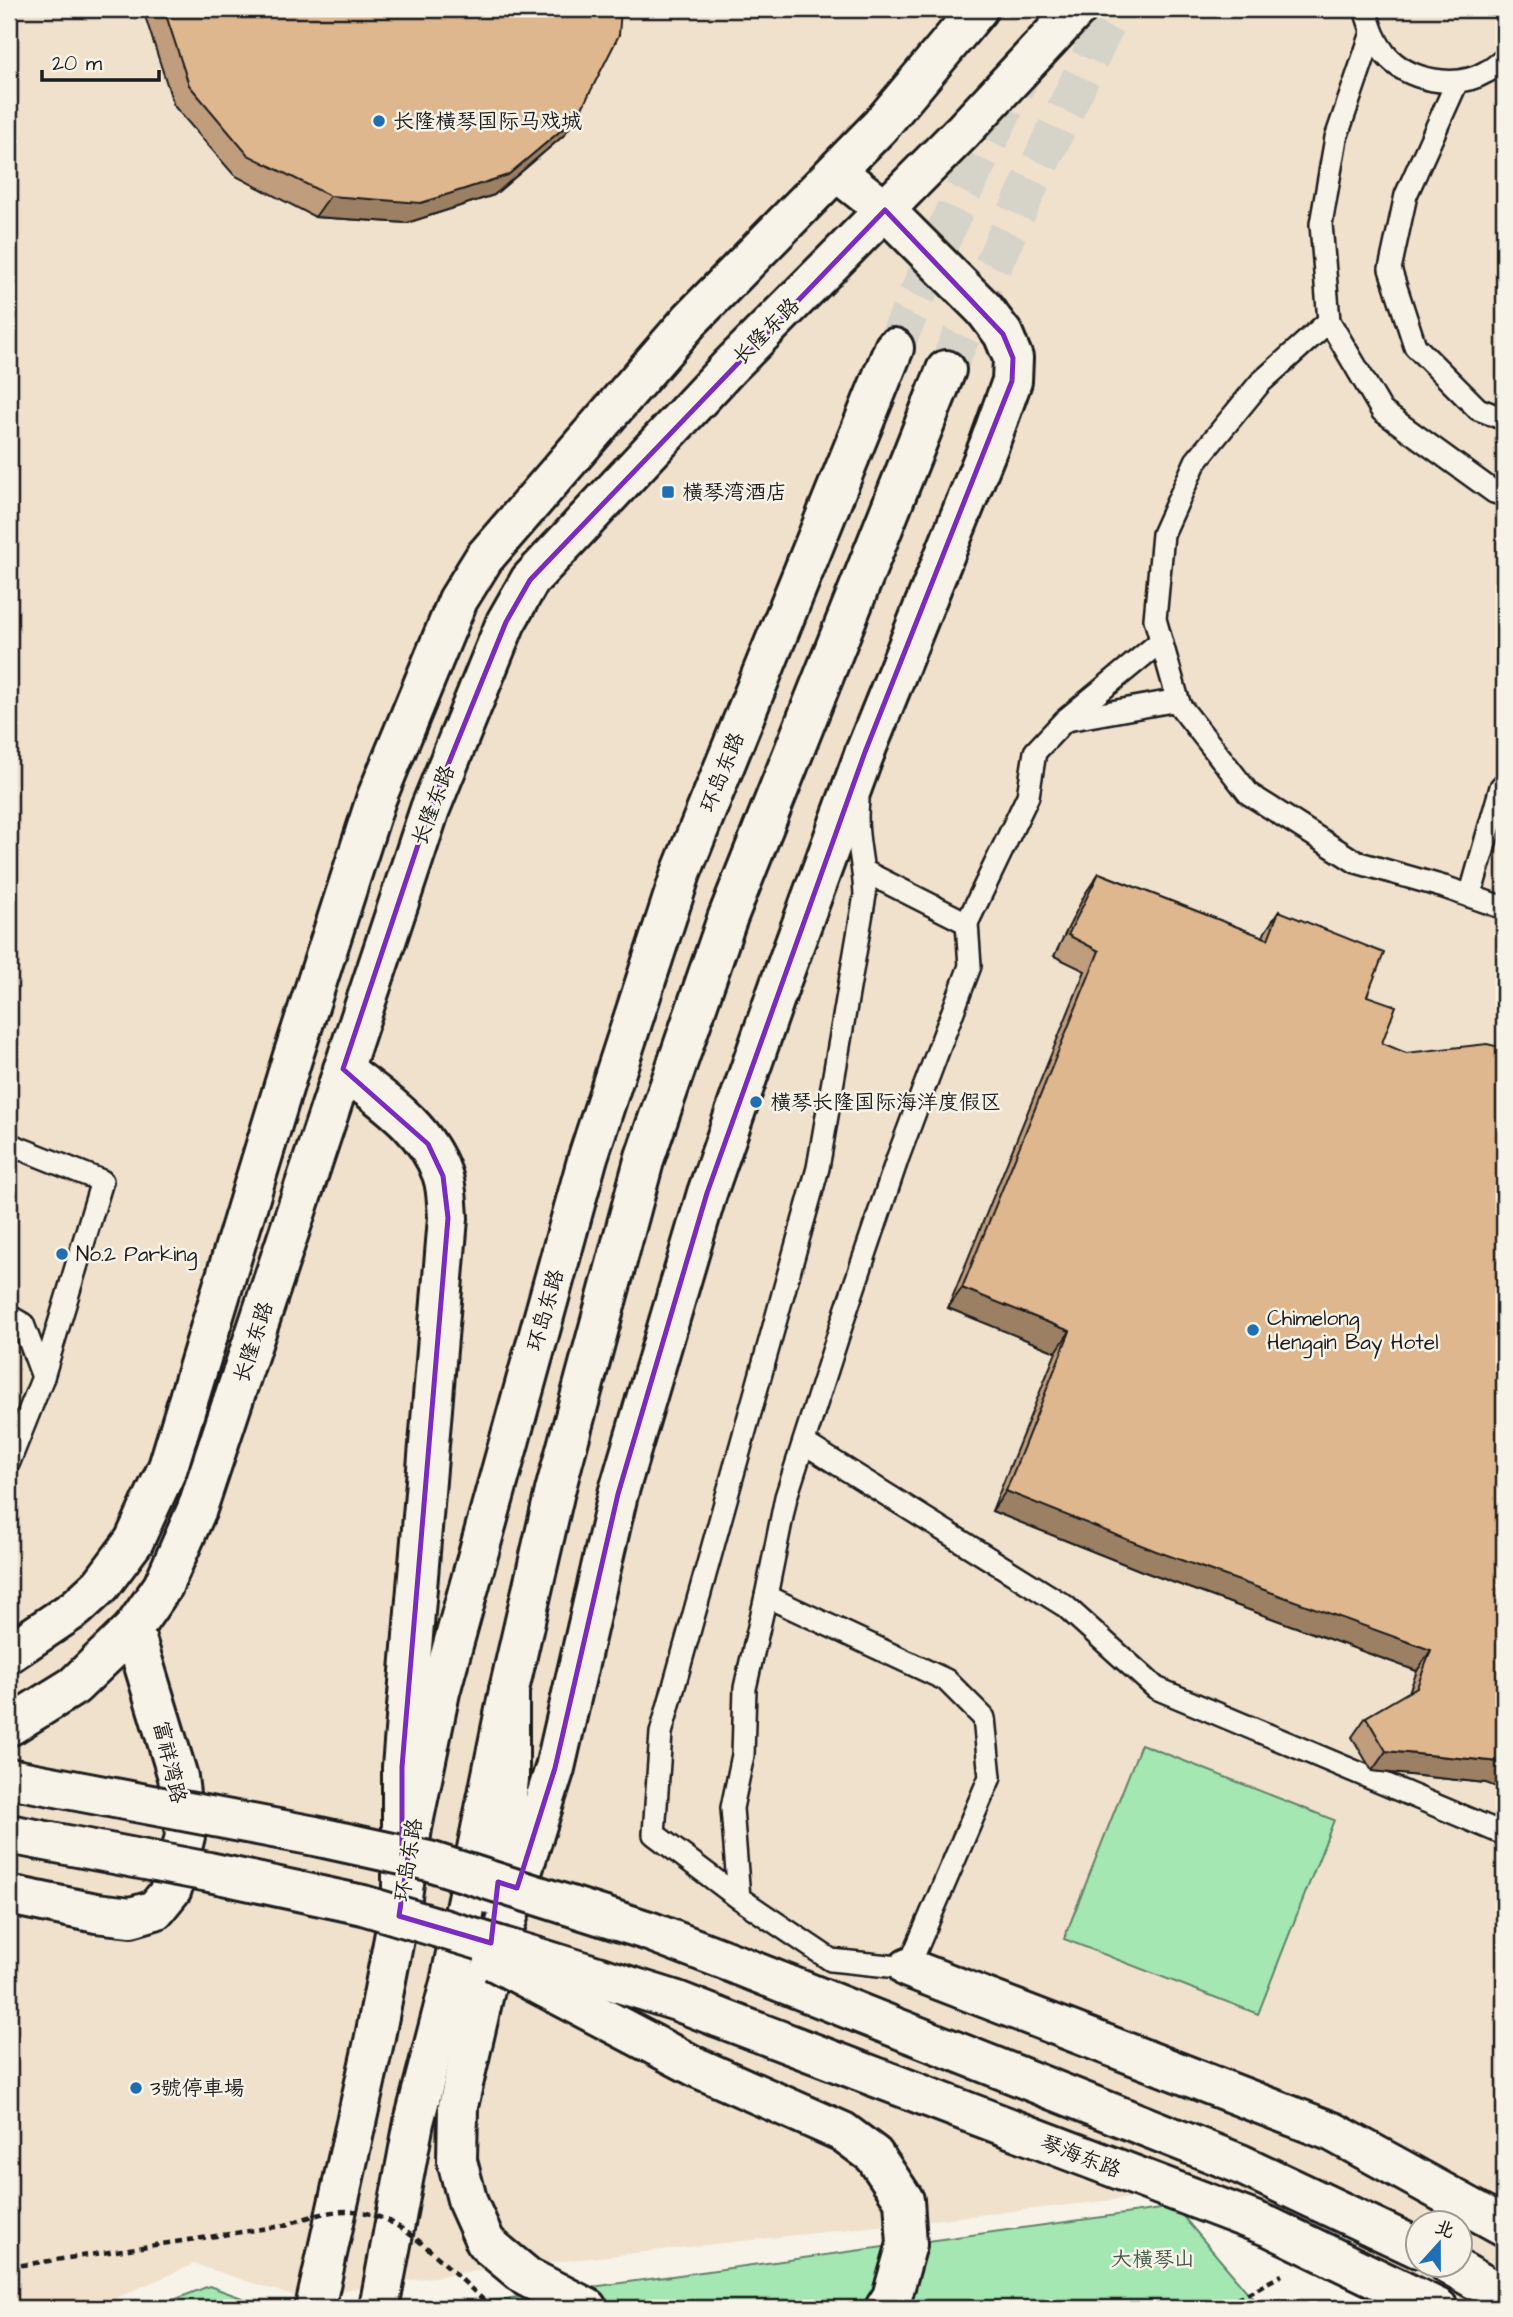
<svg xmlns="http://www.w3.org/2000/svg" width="1513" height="2317" viewBox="0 0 1513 2317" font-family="'Architects Daughter','LXGW WenKai TC',sans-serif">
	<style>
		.built { fill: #f0e1cd; fill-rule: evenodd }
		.green { fill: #a4e7b2; stroke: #608267; stroke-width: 2 }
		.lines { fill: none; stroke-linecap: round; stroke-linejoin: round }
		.street-tunnel { stroke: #d6d3c9; stroke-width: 38; stroke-dasharray: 38 19; stroke-linecap: butt }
		.lane-casing { stroke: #1c1c1c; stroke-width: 26 }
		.street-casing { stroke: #1c1c1c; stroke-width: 44 }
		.secondary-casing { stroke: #1c1c1c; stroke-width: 44 }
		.path { stroke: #1c1c1c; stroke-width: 4.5; stroke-dasharray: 7 5; stroke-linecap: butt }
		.lane { stroke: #f7f3e8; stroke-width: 21 }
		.street { stroke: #f7f3e8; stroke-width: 38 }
		.secondary { stroke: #f7f3e8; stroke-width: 38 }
		.secondary-bridge-casing { stroke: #1c1c1c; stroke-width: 44; stroke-linecap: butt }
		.path-bridge { stroke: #1c1c1c; stroke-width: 4.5; stroke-dasharray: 7 5; stroke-linecap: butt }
		.secondary-bridge { stroke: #f7f3e8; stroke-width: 38 }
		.wall { fill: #c09d7b; stroke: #1c1c1c; stroke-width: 2 }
		.shaded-wall { fill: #9c8064; stroke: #1c1c1c; stroke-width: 2 }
		.building { fill: #dfb78f; stroke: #1c1c1c; stroke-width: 2 }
		.marked { fill: none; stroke: #7b2cbf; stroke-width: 5; stroke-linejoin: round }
		.poi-dot { fill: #1f6fb2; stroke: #f7f3e8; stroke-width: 2.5 }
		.labels { text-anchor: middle; stroke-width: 5; stroke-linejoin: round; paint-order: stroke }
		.poi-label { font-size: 21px; fill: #1c1c1c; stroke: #f7f3e8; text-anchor: start }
		.street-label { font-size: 21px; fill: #1c1c1c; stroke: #f7f3e8 }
		.park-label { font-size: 21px; fill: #455949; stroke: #f7f3e8 }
	</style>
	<rect width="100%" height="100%" fill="#f7f3e8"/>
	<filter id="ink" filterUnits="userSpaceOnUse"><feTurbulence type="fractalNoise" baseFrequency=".0143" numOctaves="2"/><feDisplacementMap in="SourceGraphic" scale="14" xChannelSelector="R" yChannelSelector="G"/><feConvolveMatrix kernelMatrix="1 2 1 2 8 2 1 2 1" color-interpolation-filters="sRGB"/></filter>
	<g filter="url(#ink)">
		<!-- built -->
		<path class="built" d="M9,9H1504V2308H1469L1315,2220L1238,2211L1169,2194L481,2270L296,2297L194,2264L93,2308H9ZM1418,2222H1460V2264H1418Z"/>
		<!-- green -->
		<g class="green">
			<path d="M1141,1744L1334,1820L1258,2014L1064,1939Z"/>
			<path d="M1175,2207L1261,2308H439Z"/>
			<path d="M209,2286L269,2308H153Z"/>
		</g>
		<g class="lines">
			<!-- street-tunnel -->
			<g class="street-tunnel">
				<path d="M894,348L961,196L1020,77"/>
				<path d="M946,370L1010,227L1113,9"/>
			</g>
			<defs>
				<g id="lane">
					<path d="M1365,9C1370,25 1374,40 1385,54C1408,81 1456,90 1486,72C1493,69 1498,64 1504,59"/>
					<path d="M1372,33L1336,138L1321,224L1329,321L1382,411L1494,492L1504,495"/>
					<path d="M1457,82L1406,195L1390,269L1415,346L1478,409L1504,419"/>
					<path d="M1329,321L1260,383L1196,461L1163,534L1155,619L1178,700L1180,706L1249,794L1356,862L1444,887L1504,908"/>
					<path d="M1067,720L1178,700"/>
					<path d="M864,871L967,923"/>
					<path d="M1470,896L1501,787L1504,786"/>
					<path d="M9,1144L102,1181L43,1377L9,1462"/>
					<path d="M9,1316L23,1324L43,1377"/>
					<path d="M804,1443L1065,1606L1156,1688L1504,1834"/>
					<path d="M766,1596L786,1497L846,1311L898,1157L970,966L967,923L1028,796L1035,752L1065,720L1161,641"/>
					<path d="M739,1898L732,1808L743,1755L745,1688L766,1596L946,1680L984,1718L990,1777L908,1968L831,1960L739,1898L654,1834L661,1733L818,1168L865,895C864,863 854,833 858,801"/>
				</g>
				<g id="street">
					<path d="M837,172L885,210L984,309L1003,334L1013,358L1012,381L989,445L865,752"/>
					<path d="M11,1725L74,1686L133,1629"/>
					<path d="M908,1968L1333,2132L1504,2226"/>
					<path d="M315,2308L375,2037L402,1897L412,1828L440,1692L588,1157L681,873L894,348"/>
					<path d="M379,2308L414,2122L450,1983L509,1690L555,1491L645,1157L727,919L946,370"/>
				</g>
				<g id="secondary">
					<path d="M343,1069C381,1099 425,1126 442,1174C447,1187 447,1204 448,1218L402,1767V1897"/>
					<path d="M9,1653L76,1608L101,1585L134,1541L168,1467L292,1059L376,799L458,600L484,558L691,319L881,125L978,9"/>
					<path d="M9,1895L96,1913L131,1917L155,1910L172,1889L185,1836L178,1777L133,1629L163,1586L197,1509L430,809L506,622L530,580L730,366L963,131L1077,9"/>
					<path d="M496,1897L509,1779V1690"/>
					<path d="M738,1965L1240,2164L1418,2248"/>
					<path d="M718,2017L1270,2227L1438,2308"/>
					<path d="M698,2068L843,2132L874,2155L904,2200L907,2244L892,2297L885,2308"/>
					<path d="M1448,2264L1504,2296"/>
					<path d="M587,2308L527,2277L486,2243L468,2203L457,2161L458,2106L485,1989L555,1768L618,1494L707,1193L781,981L865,752"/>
				</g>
			</defs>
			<!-- lane casing -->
			<use href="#lane" class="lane-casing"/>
			<!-- street casing -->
			<use href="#street" class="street-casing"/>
			<!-- secondary casing -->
			<use href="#secondary" class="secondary-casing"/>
			<!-- path -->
			<g class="path">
				<path d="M994,2308L1001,2306L1020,2308"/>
				<path d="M1214,2308L1226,2305L1282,2275"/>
			</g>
			<!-- lane -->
			<use href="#lane" class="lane"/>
			<!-- street -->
			<use href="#street" class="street"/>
			<!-- secondary -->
			<use href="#secondary" class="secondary"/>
			<defs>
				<g id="secondary-bridge">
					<path d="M9,1778L315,1836L429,1861L649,1931L738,1965"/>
					<path d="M9,1834L209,1872L363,1905L546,1960L677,2001L718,2017"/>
					<path d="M494,1961L698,2068"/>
				</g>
			</defs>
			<!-- secondary-bridge casing -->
			<use href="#secondary-bridge" class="secondary-bridge-casing"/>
			<!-- path-bridge -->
			<path class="path-bridge" d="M9,2267L282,2226C303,2219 327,2210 350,2211C404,2211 453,2276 493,2308"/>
			<!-- secondary-bridge -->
			<use href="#secondary-bridge" class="secondary-bridge"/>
		</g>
		<!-- wall -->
		<g class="wall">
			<path d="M146,9H621L578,116L563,136L494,195L407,223L315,217L234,175L174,106L146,19Z"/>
			<path d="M1099,873L1263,937L1265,932L1279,911L1367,996L1382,1043L1486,1783L1372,1771L1352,1737L1366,1717L1409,1692L1417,1671L1142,1571L992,1511L1056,1352L948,1308L1085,971L1054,956L1085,894Z"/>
		</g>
		<!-- shaded-wall -->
		<g class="shaded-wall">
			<path d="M578,116L563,136L494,195L407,223L315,217L330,196Z"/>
			<path d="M962,1288L1070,1331L1056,1352L948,1308Z"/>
			<path d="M1006,1491L1431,1650L1417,1671L1142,1571L992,1511Z"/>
			<path d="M1386,1751L1501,1762L1504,1764V1790L1486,1783L1372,1771Z"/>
		</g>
		<!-- building -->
		<g class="building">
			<path d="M164,9H621L619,35L578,116L508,175L421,203L330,196L248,155L189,85Z"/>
			<path d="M1099,873L1268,939L1279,911L1384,953L1367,996L1396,1006L1382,1043L1406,1053L1487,1044L1504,1048V1764L1501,1762L1386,1751L1366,1717L1417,1687L1431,1650L1156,1551L1006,1491L1070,1331L962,1288L1099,951L1068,935Z"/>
		</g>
	</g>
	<!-- marked area -->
	<path class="marked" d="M885,210L1003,334L1013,358L1012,381L865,752L707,1193L618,1494L555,1768L517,1888L498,1882L491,1943L399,1916L408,1857L402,1855V1767L448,1218L443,1176L428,1144L343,1069L430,809L506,622L530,580Z"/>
	<!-- markers -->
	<g class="poi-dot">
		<circle cx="379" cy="121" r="7"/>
		<rect x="661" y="485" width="14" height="14" rx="3.5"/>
		<circle cx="756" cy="1102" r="7"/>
		<circle cx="62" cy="1254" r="7"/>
		<circle cx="1253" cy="1330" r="7"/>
		<circle cx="136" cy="2088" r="7"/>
	</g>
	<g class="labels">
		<!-- poi labels -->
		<g class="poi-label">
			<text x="393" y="128">长隆横琴国际马戏城</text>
			<text x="682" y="499">横琴湾酒店</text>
			<text x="770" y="1109">横琴长隆国际海洋度假区</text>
			<text x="76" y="1261">No.2 Parking</text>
			<text x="1267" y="1325">Chimelong<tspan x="1267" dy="24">Hengqin Bay Hotel</tspan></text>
			<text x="150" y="2095">3號停車場</text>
		</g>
		<!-- street labels -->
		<g class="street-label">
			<text transform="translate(766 331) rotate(-45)" y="7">长隆东路</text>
			<text transform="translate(722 772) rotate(-68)" y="7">环岛东路</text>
			<text transform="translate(433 805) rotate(-69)" y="7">长隆东路</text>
			<text transform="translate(545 1310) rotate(-74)" y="7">环岛东路</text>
			<text transform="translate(253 1342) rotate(-72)" y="7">长隆东路</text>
			<text transform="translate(170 1762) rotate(77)" y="7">富祥湾路</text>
			<text transform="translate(408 1860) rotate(-81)" y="7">环岛东路</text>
			<text transform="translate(1081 2156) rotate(21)" y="7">琴海东路</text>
		</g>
		<!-- park labels -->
		<g class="park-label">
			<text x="1153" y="2266">大橫琴山</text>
		</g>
	</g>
	<!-- margin -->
	<rect width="1513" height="2317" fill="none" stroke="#f7f3e8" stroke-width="35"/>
	<rect x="18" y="18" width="1478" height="2282" fill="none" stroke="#1c1c1c" stroke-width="2.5" filter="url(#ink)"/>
	<!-- north arrow -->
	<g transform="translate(1439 2244) rotate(21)"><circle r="33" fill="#f7f3e8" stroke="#9f9d96" stroke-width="2"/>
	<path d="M0-5L12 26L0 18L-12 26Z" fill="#1f6fb2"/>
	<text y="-10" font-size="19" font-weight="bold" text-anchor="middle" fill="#1c1c1c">北</text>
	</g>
	<!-- scale -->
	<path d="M42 70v10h117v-10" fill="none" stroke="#1c1c1c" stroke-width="3.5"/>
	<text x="52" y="70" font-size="21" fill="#1c1c1c" stroke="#f7f3e8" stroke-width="5" paint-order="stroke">20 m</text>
</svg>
